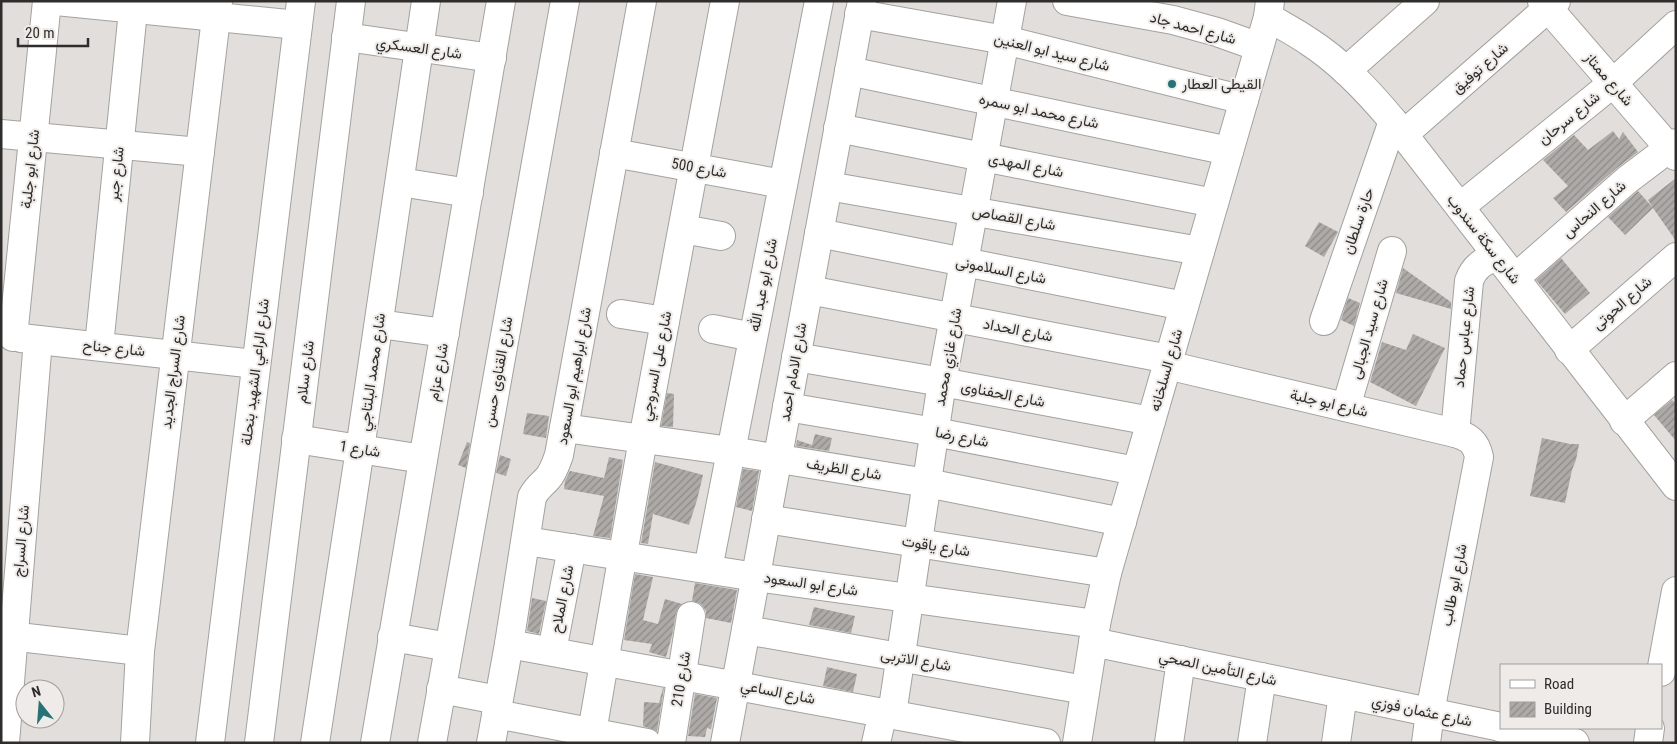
<svg xmlns="http://www.w3.org/2000/svg" width="1677" height="744" viewBox="0 0 1677 744" font-family="'Roboto Condensed',Vazirmatn,sans-serif">
	<style>
		.building { fill: url(#building-hatch) }
		.lines { fill: none; stroke-linecap: round; stroke-linejoin: round }
		.minor-casing { stroke: #a4a29e; stroke-width: 30 }
		.minor { stroke: #fff; stroke-width: 28 }
		.poi-dot { fill: #277276; stroke: #eeebe8; stroke-width: 2 }
		.labels { text-anchor: middle; stroke-width: 4; stroke-linejoin: round; paint-order: stroke }
		.street-label { font-size: 15px; fill: #2e2d2b; stroke: #eeebe8 }
		.poi-label { font-size: 15px; fill: #2e2d2b; stroke: #eeebe8; text-anchor: start }
	</style>
	<defs>
		<pattern id="building-hatch" width="6" height="6" patternUnits="userSpaceOnUse" patternTransform="scale(1.25)"><rect width="6" height="6" fill="#adaaa7"/><path d="M-1 1l2-2M0 6l6-6M5 7l2-2" fill="none" stroke="#8d8b88"/></pattern>
	</defs>
	<rect width="100%" height="100%" fill="#e1dedb"/>
	<!-- building -->
	<g class="building">
		<path d="M1613,131L1619,139L1623,132L1638,152L1617,168L1566,212L1553,198L1568,186L1543,160L1574,135L1588,150Z"/>
		<path d="M1676,178V241L1653,208L1625,235L1608,217L1638,191L1653,208L1648,200Z"/>
		<path d="M1319,222L1338,232L1324,257L1305,246Z"/>
		<path d="M1561,258L1590,293L1565,314L1536,280Z"/>
		<path d="M1403,268L1451,302V309L1396,293Z"/>
		<path d="M1348,298L1360,303L1354,326L1341,320Z"/>
		<path d="M1413,334L1445,348L1416,406L1370,382L1382,342L1406,350Z"/>
		<path d="M667,393L674,394L673,427L661,426Z"/>
		<path d="M1672,400L1676,404V441L1654,415Z"/>
		<path d="M527,413L549,416L546,438L523,434Z"/>
		<path d="M815,434L832,438L829,451L796,446L797,440L812,445Z"/>
		<path d="M1542,438L1570,444H1579L1576,460L1572,470L1565,503L1530,496Z"/>
		<path d="M467,442L470,443L466,468L458,465Z"/>
		<path d="M500,455L511,459L506,476L496,473Z"/>
		<path d="M609,457L623,460L610,538L593,536L604,496L564,489L565,481L570,471L604,478Z"/>
		<path d="M655,462L703,475L697,500L689,525L653,514L648,544L641,543Z"/>
		<path d="M743,469L759,471L752,511L736,507Z"/>
		<path d="M635,574L653,577L643,620L658,624L665,599L682,604L676,613L672,636L666,657L649,652L652,644L624,640Z"/>
		<path d="M695,583L737,590L731,623L706,618V611L701,604L692,601Z"/>
		<path d="M532,598L546,601L539,634L527,631Z"/>
		<path d="M814,607L855,616L851,633L809,625Z"/>
		<path d="M827,667L857,674L853,692L823,686Z"/>
		<path d="M663,688H664L657,731L643,726L644,702L659,703Z"/>
		<path d="M695,694L717,698L711,729L707,728L705,737L688,736Z"/>
	</g>
	<g class="lines">
		<defs>
			<g id="minor">
				<path d="M56,1L298,25"/>
				<path d="M1067,1L1173,20L1217,32L1259,47"/>
				<path d="M1542,1L1676,156"/>
				<path d="M859,14L1005,40L1244,100"/>
				<path d="M1268,17C1281,25 1295,32 1308,41C1341,62 1368,91 1393,121L1676,486"/>
				<path d="M346,37L492,58"/>
				<path d="M849,71L1229,151"/>
				<path d="M1346,71L1425,1"/>
				<path d="M838,128L1214,203"/>
				<path d="M1,134L200,152"/>
				<path d="M1404,134L1556,1"/>
				<path d="M614,153L783,184"/>
				<path d="M400,182L469,193"/>
				<path d="M828,186L1200,251"/>
				<path d="M1460,207L1613,83L1676,25"/>
				<path d="M683,229L721,236"/>
				<path d="M819,233L1184,306"/>
				<path d="M1515,278L1627,180L1676,143"/>
				<path d="M809,290L1169,359"/>
				<path d="M621,314L665,321"/>
				<path d="M1324,321L1393,121"/>
				<path d="M379,324L445,333"/>
				<path d="M713,329L753,337"/>
				<path d="M13,337L47,1"/>
				<path d="M21,338L256,364"/>
				<path d="M99,346L134,1"/>
				<path d="M1569,350L1676,257"/>
				<path d="M796,357L942,382L1151,421"/>
				<path d="M1167,365L1455,433C1469,437 1476,442 1479,457L1430,712L1426,743"/>
				<path d="M787,407L935,432L1136,471"/>
				<path d="M1346,407L1392,251"/>
				<path d="M1624,421L1676,376"/>
				<path d="M564,428L731,451L927,483L1122,522"/>
				<path d="M1455,433L1469,281C1474,267 1483,261 1497,256"/>
				<path d="M296,439L423,459"/>
				<path d="M766,519L1107,573"/>
				<path d="M526,541L756,577L1096,624"/>
				<path d="M708,569L819,1"/>
				<path d="M746,630L1085,690"/>
				<path d="M1,635L140,651"/>
				<path d="M392,637L449,647"/>
				<path d="M1093,642L1501,727"/>
				<path d="M509,644L1046,743"/>
				<path d="M552,651L572,548"/>
				<path d="M1661,672L1676,591"/>
				<path d="M441,689L498,700"/>
				<path d="M496,714L647,743"/>
				<path d="M892,714L942,382L1012,1"/>
				<path d="M1502,728L1575,743"/>
				<path d="M592,732L643,439L725,1"/>
				<path d="M5,743L38,340"/>
				<path d="M135,743L140,651L218,1"/>
				<path d="M210,743L301,1"/>
				<path d="M259,743L351,1"/>
				<path d="M315,743L360,449L426,1"/>
				<path d="M375,743L501,1"/>
				<path d="M432,743L565,1"/>
				<path d="M491,743L509,644L532,497C537,487 542,485 548,478C554,471 556,463 559,455L642,1"/>
				<path d="M671,743L691,616"/>
				<path d="M725,743L862,1"/>
				<path d="M876,743L883,712"/>
				<path d="M1077,743L1096,624L1107,573L1268,17L1270,1"/>
				<path d="M1169,743L1181,660"/>
				<path d="M1252,743L1262,677"/>
				<path d="M1336,743L1343,694"/>
				<path d="M1648,743L1650,728"/>
			</g>
		</defs>
		<!-- minor casing -->
		<use href="#minor" class="minor-casing"/>
		<!-- minor -->
		<use href="#minor" class="minor"/>
	</g>
	<!-- markers -->
	<circle class="poi-dot" cx="1172" cy="84" r="5"/>
	<g class="labels">
		<!-- street labels -->
		<g class="street-label">
			<text transform="translate(1193 28) rotate(15)" y="5">شارع احمد جاد</text>
			<text transform="translate(419 48) rotate(8)" y="5">شارع العسكري</text>
			<text transform="translate(1052 52) rotate(14)" y="5">شارع سيد ابو العنين</text>
			<text transform="translate(1480 68) rotate(-41)" y="5">شارع توفيق</text>
			<text transform="translate(1609 79) rotate(49)" y="5">شارع ممتاز</text>
			<text transform="translate(1039 111) rotate(12)" y="5">شارع محمد ابو سمره</text>
			<text transform="translate(1569 118) rotate(-39)" y="5">شارع سرحان</text>
			<text transform="translate(1026 165) rotate(11)" y="5">شارع المهدى</text>
			<text transform="translate(699 168) rotate(10)" y="5">شارع 500</text>
			<text transform="translate(30 169) rotate(-84)" y="5">شارع ابو جلبة</text>
			<text transform="translate(116 174) rotate(-84)" y="5">شارع جبر</text>
			<text transform="translate(1594 209) rotate(-41)" y="5">شارع النحاس</text>
			<text transform="translate(1014 218) rotate(10)" y="5">شارع القصاص</text>
			<text transform="translate(1358 221) rotate(-71)" y="5">حارة سلطان</text>
			<text transform="translate(1484 239) rotate(52)" y="5">شارع سكة سندوب</text>
			<text transform="translate(1001 270) rotate(11)" y="5">شارع السلامونى</text>
			<text transform="translate(763 285) rotate(-79)" y="5">شارع ابو عبد الله</text>
			<text transform="translate(1622 303) rotate(-41)" y="5">شارع الحوتى</text>
			<text transform="translate(1369 329) rotate(-74)" y="5">شارع سيد الجبالى</text>
			<text transform="translate(1018 330) rotate(11)" y="5">شارع الحداد</text>
			<text transform="translate(1464 337) rotate(-84)" y="5">شارع عباس حماد</text>
			<text transform="translate(114 348) rotate(6)" y="5">شارع جناح</text>
			<text transform="translate(948 357) rotate(-80)" y="5">شارع غازي محمد</text>
			<text transform="translate(656 366) rotate(-79)" y="5">شارع على السروجي</text>
			<text transform="translate(1166 370) rotate(-74)" y="5">شارع السلخانه</text>
			<text transform="translate(173 372) rotate(-83)" y="5">شارع السراج الجديد</text>
			<text transform="translate(255 372) rotate(-83)" y="5">شارع الراعي الشهيد بنحلة</text>
			<text transform="translate(305 372) rotate(-83)" y="5">شارع سلام</text>
			<text transform="translate(372 372) rotate(-82)" y="5">شارع محمد البلتاجي</text>
			<text transform="translate(438 372) rotate(-80)" y="5">شارع عزام</text>
			<text transform="translate(498 372) rotate(-80)" y="5">شارع القناوى حسن</text>
			<text transform="translate(793 372) rotate(-80)" y="5">شارع الامام احمد</text>
			<text transform="translate(574 376) rotate(-80)" y="5">شارع ابراهيم ابو السعود</text>
			<text transform="translate(1003 394) rotate(11)" y="5">شارع الحفناوى</text>
			<text transform="translate(1329 403) rotate(13)" y="5">شارع ابو جلبة</text>
			<text transform="translate(962 437) rotate(11)" y="5">شارع رضا</text>
			<text transform="translate(360 449) rotate(9)" y="5">شارع 1</text>
			<text transform="translate(844 469) rotate(9)" y="5">شارع الظريف</text>
			<text transform="translate(21 541) rotate(-85)" y="5">شارع السراج</text>
			<text transform="translate(936 546) rotate(9)" y="5">شارع ياقوت</text>
			<text transform="translate(811 584) rotate(8)" y="5">شارع ابو السعود</text>
			<text transform="translate(1454 585) rotate(-79)" y="5">شارع ابو طالب</text>
			<text transform="translate(562 599) rotate(-79)" y="5">شارع الملاح</text>
			<text transform="translate(916 660) rotate(10)" y="5">شارع الاتربى</text>
			<text transform="translate(1218 668) rotate(12)" y="5">شارع التأمين الصحي</text>
			<text transform="translate(681 679) rotate(-81)" y="5">شارع 210</text>
			<text transform="translate(778 692) rotate(11)" y="5">شارع الساعي</text>
			<text transform="translate(1422 711) rotate(12)" y="5">شارع عثمان فوزي</text>
		</g>
		<!-- poi labels -->
		<g class="poi-label">
			<text x="1182" y="89">القيطى العطار</text>
		</g>
	</g>
	<!-- border -->
	<rect width="1677" height="744" fill="none" stroke="#2e2d2b" stroke-width="5"/>
	<!-- legend -->
	<rect x="1500" y="664" width="162" height="65" fill="#eeebe8" stroke="#a19f9c"/>
	<rect x="1510" y="680" width="25" height="8" fill="#ffffff" stroke="#a19f9c"/>
	<text x="1544" y="689" font-size="15" fill="#2e2d2b">Road</text>
	<rect x="1510" y="702" width="25" height="15" fill="url(#building-hatch)" stroke="#a19f9c"/>
	<text x="1544" y="714" font-size="15" fill="#2e2d2b">Building</text>
	<!-- north arrow -->
	<g transform="translate(40 704) rotate(343)"><circle r="24" fill="#eeebe8" stroke="#a19f9c"/>
	<path d="M0-4L9 19L0 12L-9 19Z" fill="#277276"/>
	<text y="-8" font-size="14" font-weight="bold" text-anchor="middle" fill="#2e2d2b">N</text>
	</g>
	<!-- scale -->
	<path d="M18 38v8h70v-8" fill="none" stroke="#2e2d2b" stroke-width="2.5"/>
	<text x="25" y="38" font-size="15" fill="#2e2d2b" stroke="#eeebe8" stroke-width="4" paint-order="stroke">20 m</text>
</svg>
